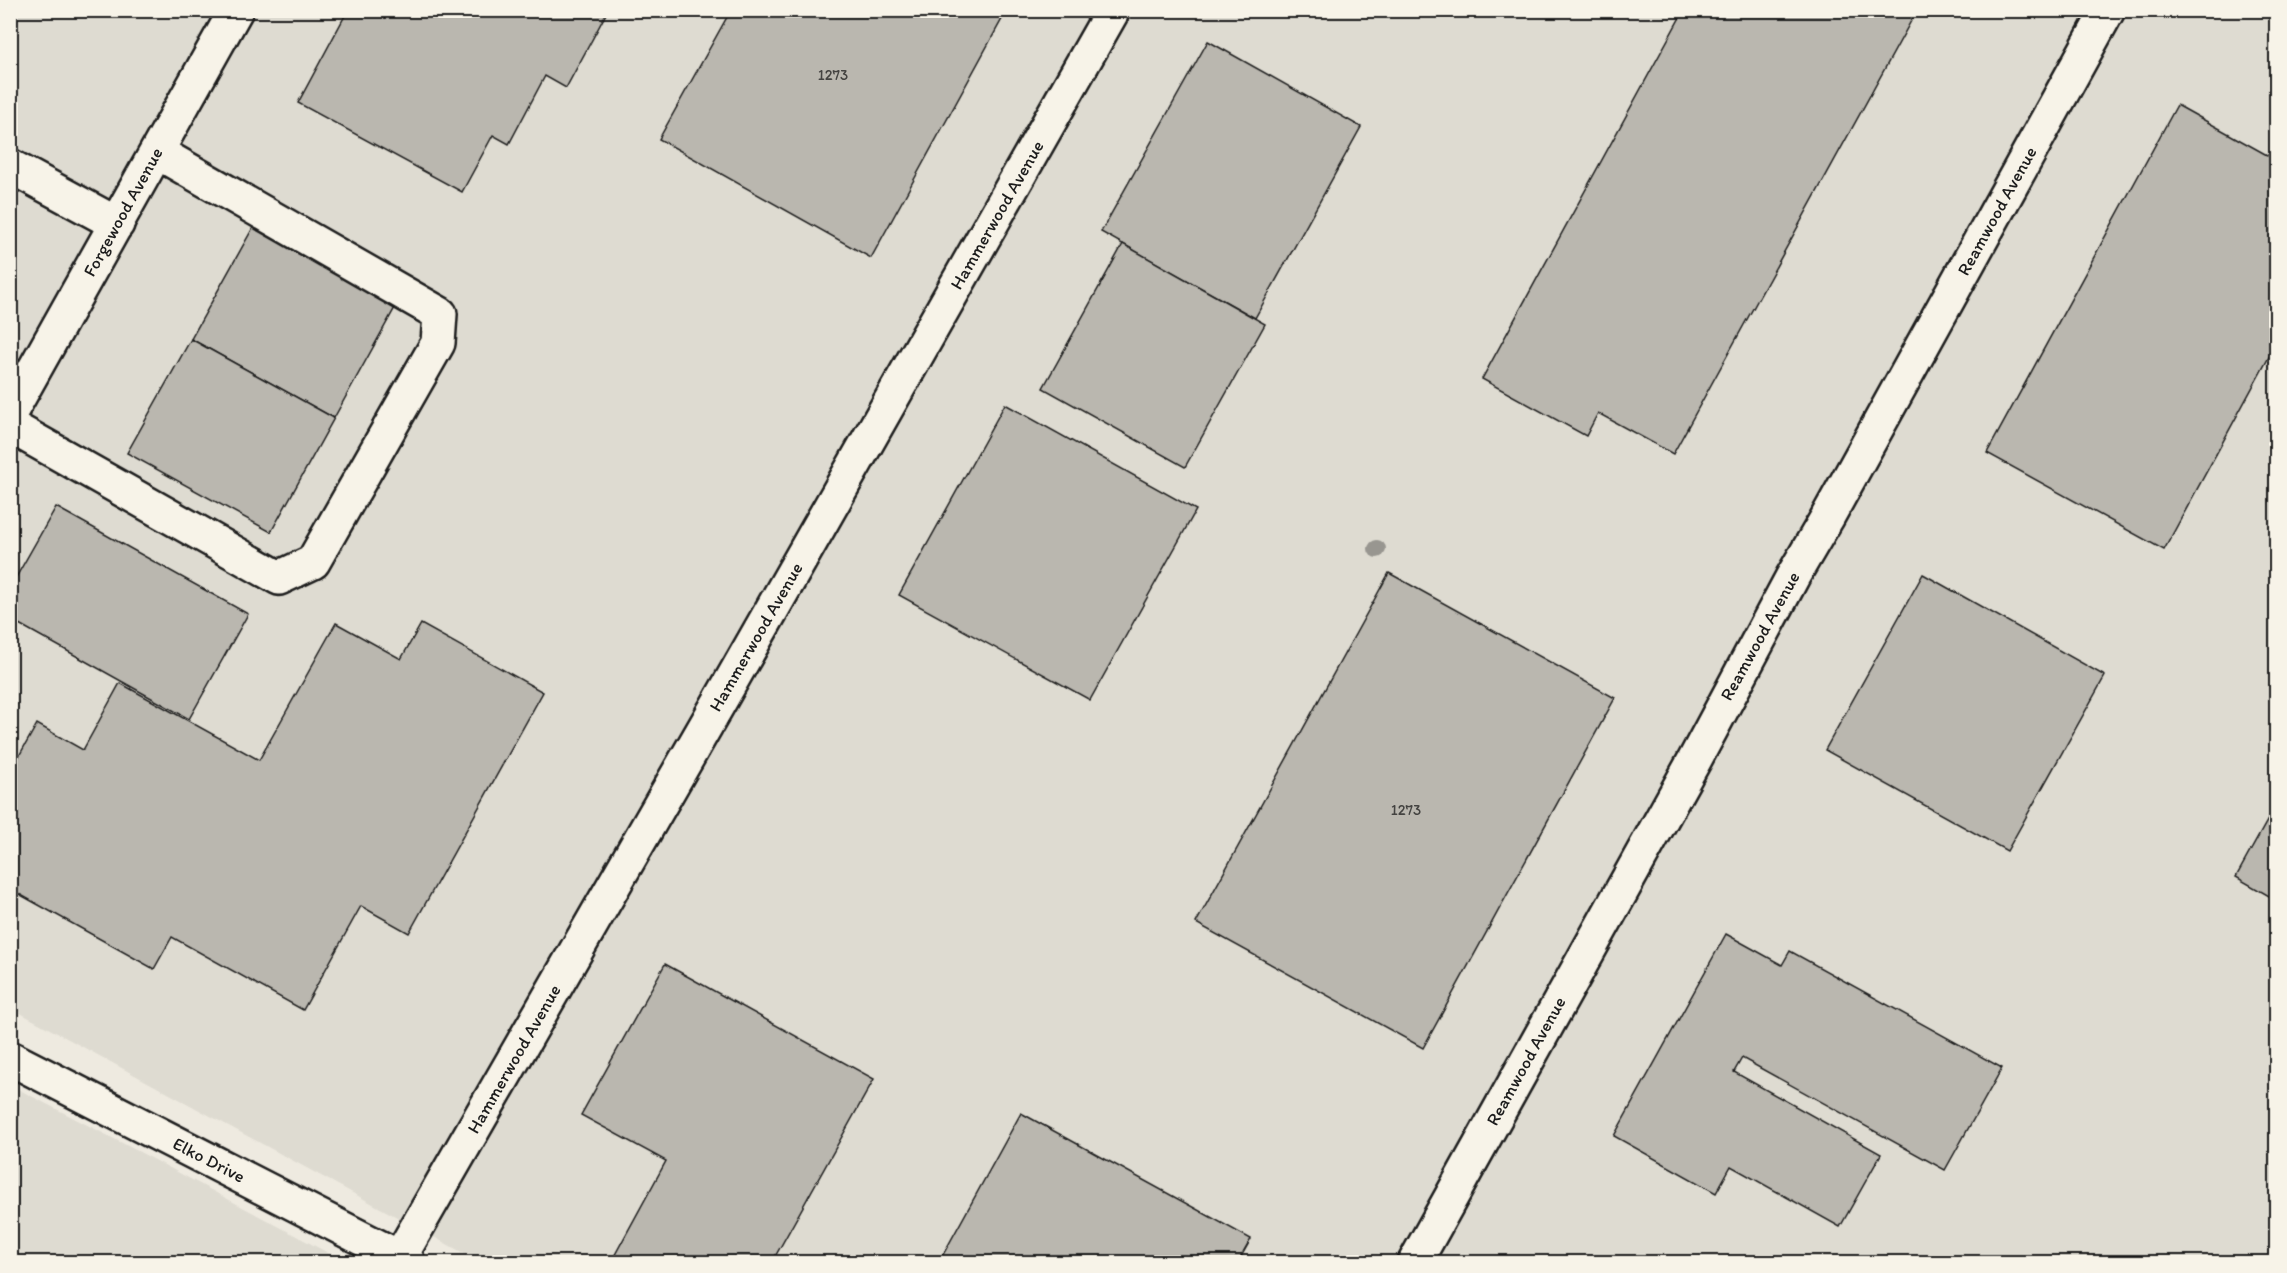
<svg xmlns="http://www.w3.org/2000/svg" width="2287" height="1273" viewBox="0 0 2287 1273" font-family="Itim,sans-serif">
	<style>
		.built { fill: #dedbd1 }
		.building { fill: #bab7af; stroke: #1c1c1c; stroke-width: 1.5 }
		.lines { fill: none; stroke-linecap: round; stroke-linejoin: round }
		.minor-casing { stroke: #1c1c1c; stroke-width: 38 }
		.minor { stroke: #f7f3e8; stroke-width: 33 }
		.tree { fill: #989690 }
		.labels { text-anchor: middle; stroke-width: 4.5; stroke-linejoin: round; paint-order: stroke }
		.number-label { font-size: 15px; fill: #444341 }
		.street-label { font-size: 18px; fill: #1c1c1c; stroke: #f7f3e8 }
	</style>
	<rect width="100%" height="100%" fill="#eeeae0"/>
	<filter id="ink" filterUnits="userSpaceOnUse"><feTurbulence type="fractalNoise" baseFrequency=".0167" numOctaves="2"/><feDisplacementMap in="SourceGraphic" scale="12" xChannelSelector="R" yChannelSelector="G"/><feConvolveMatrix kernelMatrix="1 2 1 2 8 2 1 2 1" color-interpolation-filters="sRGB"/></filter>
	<g filter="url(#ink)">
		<!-- built -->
		<g class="built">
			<path d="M10,11H2276V1262H480L11,1008Z"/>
			<path d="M10,1085L155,1160L345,1262H11Z"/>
		</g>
		<!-- building -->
		<g class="building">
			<path d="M348,10H608L566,88L545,76L509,144L493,135L462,192L298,103Z"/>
			<path d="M731,10H1007L871,258L659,139Z"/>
			<path d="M1684,10H1917L1673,454L1598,413L1586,436L1482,379Z"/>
			<path d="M1208,41L1361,127L1255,318L1101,232Z"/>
			<path d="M2177,105L2276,160V344L2164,550L1987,453Z"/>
			<path d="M255,224L397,304L334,418L191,339Z"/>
			<path d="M1123,244L1265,324L1185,467L1043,388Z"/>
			<path d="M191,339L334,418L271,532L127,453Z"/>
			<path d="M1005,404L1196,510L1090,700L899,595Z"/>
			<path d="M56,507L248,614L189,719L10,619V588Z"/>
			<path d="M1389,573L1615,698L1423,1048L1196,923Z"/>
			<path d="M1923,574L2105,676L2007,851L1825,750Z"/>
			<path d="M336,623L401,659L421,624L543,692L409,933L361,906L303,1010L172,937L154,969L10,889V772L37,724L83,750L120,683L259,760Z"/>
			<path d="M2276,805V900L2236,877Z"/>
			<path d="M1726,934L1782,965L1790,951L2002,1068L1945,1170L1742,1058L1734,1072L1881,1154L1840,1227L1731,1166L1716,1193L1614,1136Z"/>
			<path d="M665,964L874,1079L772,1262H611L666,1161L581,1115Z"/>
			<path d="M1021,1113L1251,1239L1238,1262H939Z"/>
		</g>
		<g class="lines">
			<defs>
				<g id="minor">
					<path d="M10,166L117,224"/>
					<path d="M10,413L236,10"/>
					<path d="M10,426L279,578L313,562L438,343L440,314L157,152"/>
					<path d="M10,1058L408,1262"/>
					<path d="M397,1262L717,706L1113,10"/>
					<path d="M1415,1262L1694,761L1793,576L1827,518L2108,10"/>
				</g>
			</defs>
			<!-- minor casing -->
			<use href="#minor" class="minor-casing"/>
			<!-- minor -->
			<use href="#minor" class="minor"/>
		</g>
		<!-- trees -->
		<circle class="tree" cx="1377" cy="549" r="9"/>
	</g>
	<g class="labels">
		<!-- number labels -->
		<g class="number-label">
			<text x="833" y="80">1273</text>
			<text x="1406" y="815">1273</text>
		</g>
		<!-- street labels -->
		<g class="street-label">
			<text transform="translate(1997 211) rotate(-61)" y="6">Reamwood Avenue</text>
			<text transform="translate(123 212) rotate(-61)" y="6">Forgewood Avenue</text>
			<text transform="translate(997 215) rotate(-60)" y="6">Hammerwood Avenue</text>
			<text transform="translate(1760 636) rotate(-61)" y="6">Reamwood Avenue</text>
			<text transform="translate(756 637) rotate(-60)" y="6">Hammerwood Avenue</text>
			<text transform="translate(514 1059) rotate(-60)" y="6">Hammerwood Avenue</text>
			<text transform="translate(1526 1061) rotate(-61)" y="6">Reamwood Avenue</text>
			<text transform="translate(209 1160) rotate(27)" y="6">Elko Drive</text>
		</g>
	</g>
	<!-- margin -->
	<rect width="2287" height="1273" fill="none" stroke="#f7f3e8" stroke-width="36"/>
	<rect x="18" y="18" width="2251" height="1237" fill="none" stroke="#1c1c1c" stroke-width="2" filter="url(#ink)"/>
</svg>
